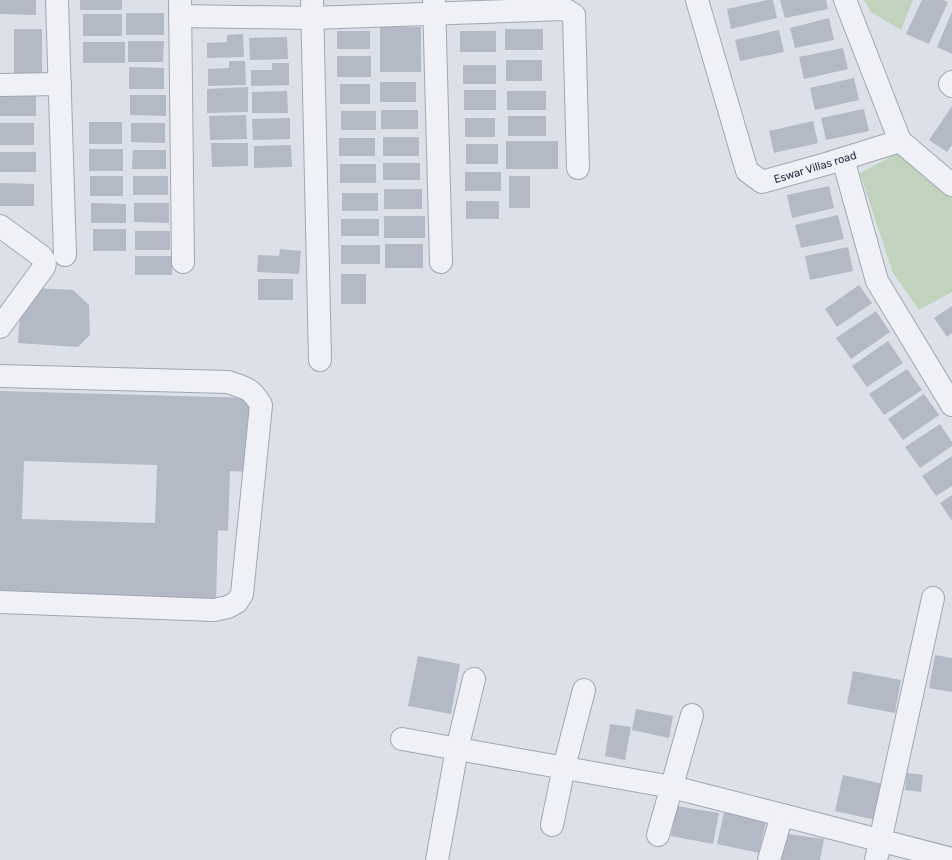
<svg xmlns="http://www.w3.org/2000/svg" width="952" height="860" viewBox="0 0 952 860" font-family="Rubik,sans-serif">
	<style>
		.green { fill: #c1d3bc }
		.building { fill: #b3b9c5; fill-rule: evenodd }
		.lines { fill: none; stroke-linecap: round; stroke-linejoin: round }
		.street-casing { stroke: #a1a7b2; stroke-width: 24 }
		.street { stroke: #eff1f6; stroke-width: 22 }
		.labels { text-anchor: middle; stroke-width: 3; stroke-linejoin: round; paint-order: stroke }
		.street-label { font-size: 11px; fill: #242d40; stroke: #eceff6 }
	</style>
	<rect width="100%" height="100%" fill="#dce0e8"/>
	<!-- green -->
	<g class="green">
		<path d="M864,0H913L901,30L871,12Z"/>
		<path d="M900,152L952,196V292L919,310L893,273L860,173Z"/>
	</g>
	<!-- building -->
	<g class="building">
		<path d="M0,0H36V15L0,14Z"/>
		<rect x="80" y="0" width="42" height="10"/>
		<path d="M767,0H773L777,18L731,29L727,9Z"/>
		<path d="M780,0H826L828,9L785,18Z"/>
		<path d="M922,0H942L948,2L929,44L906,34Z"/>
		<path d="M952,12V54L937,47Z"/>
		<rect x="126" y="13" width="38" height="22"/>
		<rect x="83" y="14" width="39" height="22"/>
		<path d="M829,18L834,40L795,48L790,28Z"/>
		<rect x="380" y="27" width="41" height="45"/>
		<rect x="14" y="29" width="28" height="49"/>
		<rect x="505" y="29" width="38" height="21"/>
		<path d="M779,30L784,52L740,61L735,40Z"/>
		<rect x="337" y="31" width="33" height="18"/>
		<rect x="460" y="31" width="36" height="21"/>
		<path d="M243,34L244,57L207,58V43L227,42V35Z"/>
		<path d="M287,37L288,59L250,60L249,38Z"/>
		<path d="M128,41H164L163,62H128Z"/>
		<rect x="83" y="42" width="42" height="21"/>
		<path d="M843,48L848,69L804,79L799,57Z"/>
		<rect x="337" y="56" width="34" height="21"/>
		<rect x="506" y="60" width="36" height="21"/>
		<path d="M229,61H245L246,85L208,86V69L229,68Z"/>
		<path d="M272,63H289V85L251,86V70H272Z"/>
		<rect x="463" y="65" width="33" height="19"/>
		<path d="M129,67L164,68V89H129Z"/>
		<path d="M854,78L859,100L815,110L810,88Z"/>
		<rect x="380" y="82" width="36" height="20"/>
		<rect x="340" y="84" width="30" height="20"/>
		<path d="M248,87V112L207,113V89Z"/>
		<rect x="464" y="90" width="32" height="20"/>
		<path d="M287,91L288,113H252V92Z"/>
		<rect x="507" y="91" width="39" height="19"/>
		<rect x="0" y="94" width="36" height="22"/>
		<path d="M130,95H166V116L130,115Z"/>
		<path d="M952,106V145L947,152L929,140Z"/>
		<path d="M864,109L869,131L826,140L821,118Z"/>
		<rect x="381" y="110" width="37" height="19"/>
		<rect x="341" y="111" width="35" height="19"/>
		<path d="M246,115L247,139L210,140L209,116Z"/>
		<rect x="508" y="116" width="38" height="20"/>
		<path d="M290,118V139L253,140L252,119Z"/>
		<rect x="465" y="118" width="30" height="19"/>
		<path d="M813,121L818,143L774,153L769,131Z"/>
		<rect x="89" y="122" width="33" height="22"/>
		<rect x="0" y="123" width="34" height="22"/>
		<path d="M131,123H165V143L131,142Z"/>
		<rect x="383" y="137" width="36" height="19"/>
		<rect x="339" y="138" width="36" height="18"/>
		<rect x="506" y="141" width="52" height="28"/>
		<path d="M211,143H248V166L212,167Z"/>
		<rect x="466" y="144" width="32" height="20"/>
		<path d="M291,145L292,167L254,168V146Z"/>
		<rect x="89" y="149" width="34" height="22"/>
		<path d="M133,150H166V169H132Z"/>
		<rect x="0" y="152" width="36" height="20"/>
		<rect x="383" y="163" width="37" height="17"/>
		<rect x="340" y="164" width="36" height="19"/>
		<rect x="465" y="172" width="36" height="19"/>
		<rect x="90" y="176" width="33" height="20"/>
		<rect x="133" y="176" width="35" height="19"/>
		<rect x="509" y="176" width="21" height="32"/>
		<path d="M0,183L34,184V206H0Z"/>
		<path d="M829,186L834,208L792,218L787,195Z"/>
		<rect x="384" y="189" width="38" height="20"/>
		<rect x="342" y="193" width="36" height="18"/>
		<rect x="466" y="201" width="33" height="18"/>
		<path d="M91,203L126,204V223H91Z"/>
		<path d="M134,203H169V223L134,222Z"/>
		<path d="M838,215L844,239L801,248L795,225Z"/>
		<rect x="384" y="216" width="41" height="22"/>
		<rect x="341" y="219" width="38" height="17"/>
		<rect x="93" y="229" width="33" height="22"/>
		<rect x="135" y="231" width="35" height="19"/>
		<rect x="385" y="244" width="38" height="24"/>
		<rect x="341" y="245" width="39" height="19"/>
		<path d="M848,247L853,271L810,280L805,256Z"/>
		<path d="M280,249L301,251L299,274L257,272L258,255L279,256Z"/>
		<rect x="135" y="256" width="37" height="19"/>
		<rect x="341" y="274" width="25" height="30"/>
		<rect x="258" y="279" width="35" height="21"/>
		<path d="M859,285L872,303L837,327L825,309Z"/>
		<path d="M36,288L73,290L89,305L90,335L78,347L18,343L21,302Z"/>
		<path d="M952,306V333L947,337L934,318Z"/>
		<path d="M876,311L890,332L851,359L836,338Z"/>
		<path d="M888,341L903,363L867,387L852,366Z"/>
		<path d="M907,369L922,390L884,415L869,394Z"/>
		<path d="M0,391L251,398L249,472L230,471L228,531L218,530L216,599L0,592ZM24,461L157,465L155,523L22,519Z"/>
		<path d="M924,394L939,415L903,440L888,419Z"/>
		<path d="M940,424L952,442V446L920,468L905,447Z"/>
		<path d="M952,456V486L936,496L922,476Z"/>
		<path d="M952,495V521L940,503Z"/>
		<path d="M935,655L952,658V692L929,688Z"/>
		<path d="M418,656L460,664L451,714L408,706Z"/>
		<path d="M853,671L901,680L895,713L847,704Z"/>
		<path d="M636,709L673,716L669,738L632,730Z"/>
		<path d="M610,724L631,727L625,760L605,756Z"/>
		<path d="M907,773L923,775L921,792L905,790Z"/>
		<path d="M843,775L884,784L876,820L835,811Z"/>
		<path d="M677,806L719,813L713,844L671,836Z"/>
		<path d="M724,812L766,822L759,853L717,844Z"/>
		<path d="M781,833L824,839L820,860H777Z"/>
	</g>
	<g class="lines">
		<defs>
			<g id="street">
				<path d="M57,0L65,255"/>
				<path d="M180,0L183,262"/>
				<path d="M312,0L320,360"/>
				<path d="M434,0L441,262"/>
				<path d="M697,0L747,171L762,182L826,164L900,141L952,185"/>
				<path d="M845,0L900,141"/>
				<path d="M180,16L313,18L564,9L574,15L578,168"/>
				<path d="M952,82L950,84L952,86"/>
				<path d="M0,85L60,84"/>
				<path d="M843,159L877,281L952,405"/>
				<path d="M0,226L41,256C44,260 46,262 44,267L0,327"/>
				<path d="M0,376L228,382C246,388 251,388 261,405L242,594L237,602L228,607L214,610L0,602"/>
				<path d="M402,739L672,787L782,815L952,859"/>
				<path d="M552,825L564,767L584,690"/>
				<path d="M658,835L692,715"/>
				<path d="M437,860L457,749L474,679"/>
				<path d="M769,860L782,815"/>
				<path d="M876,860L933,598"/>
			</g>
		</defs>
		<!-- street casing -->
		<use href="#street" class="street-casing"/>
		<!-- street -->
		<use href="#street" class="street"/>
	</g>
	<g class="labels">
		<!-- street labels -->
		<g class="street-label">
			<text transform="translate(815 167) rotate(-17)" y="4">Eswar Villas road</text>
		</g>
	</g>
</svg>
